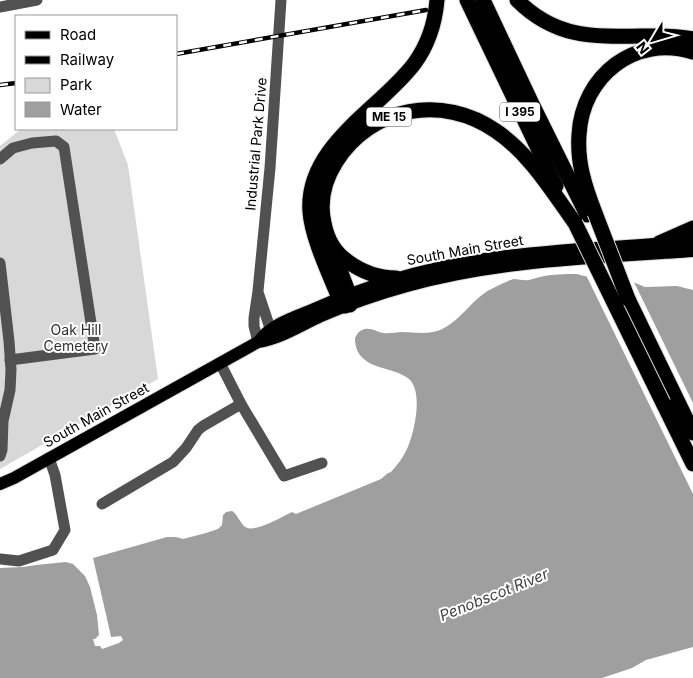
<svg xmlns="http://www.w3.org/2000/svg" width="693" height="678" viewBox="0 0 693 678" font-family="Inter,sans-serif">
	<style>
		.green { fill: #d8d8d8 }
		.water { fill: #9f9f9f }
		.pier { fill: #fff }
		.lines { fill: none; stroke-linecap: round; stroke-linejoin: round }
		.major-casing { stroke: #dbdbdb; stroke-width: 14 }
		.highway-casing { stroke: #dbdbdb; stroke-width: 17 }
		.minor { stroke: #515151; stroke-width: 11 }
		.major { stroke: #000; stroke-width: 12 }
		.highway { stroke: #000; stroke-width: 15 }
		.rail-casing { stroke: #000; stroke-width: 4.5 }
		.rail { stroke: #fff; stroke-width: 2.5; stroke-dasharray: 8; stroke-linecap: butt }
		.highway-bridge-casing { stroke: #dbdbdb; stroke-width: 17; stroke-linecap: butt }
		.highway-bridge { stroke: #000; stroke-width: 15 }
		.labels { text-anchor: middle; stroke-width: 4; stroke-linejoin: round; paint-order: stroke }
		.shield { fill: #fff; stroke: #4c4c4c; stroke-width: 1 }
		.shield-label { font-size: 12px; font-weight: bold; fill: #000 }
		.street-label { font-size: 14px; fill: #000; stroke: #fff }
		.park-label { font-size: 14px; fill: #2f2f2f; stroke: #fff }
		.water-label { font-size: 15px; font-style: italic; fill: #404040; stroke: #fff }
	</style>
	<rect width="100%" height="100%" fill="#fff"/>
	<!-- green -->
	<path class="green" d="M21,129H114L128,165L158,379L0,469V146Z"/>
	<!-- water -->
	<path class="water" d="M577,274L584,276L612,278L633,282L645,287L677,286L693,290V647L646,660L632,668L602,678H0V568L23,567L36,565L66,562L73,564L85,576L90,587L97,615L99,635L95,639H93L95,646H100L102,649L119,643L123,640L121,636L111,637L110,632L93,558L167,537H176L183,539L206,533L218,529L222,525L223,515L226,512L232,511C238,515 239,521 244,526C252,535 283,516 292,512L296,514L381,479L388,473L391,472C397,465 402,459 406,451C414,435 424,392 409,379C393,366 367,371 357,350C356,347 355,343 355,339C356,334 360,330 365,329C372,328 377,332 383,333C390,334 396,332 402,332C412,332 422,334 433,332C455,328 468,304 486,292C491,289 509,280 514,279C519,279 524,281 529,280C533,279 536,278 540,277C552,274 565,274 577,274Z"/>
	<!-- pier -->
	<path class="pier" d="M585,273L612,275L633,280L693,403V494Z"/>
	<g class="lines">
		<defs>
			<g id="major">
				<path d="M259,341C271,324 295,317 314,309C368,285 426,268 485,259C516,254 548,252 579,249C617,247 655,244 693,241"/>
				<path d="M0,484L14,478L258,342C280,339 301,325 321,316C349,304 378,294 407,286C500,260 597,258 693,251"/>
			</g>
			<g id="highway">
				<path d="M467,0L556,186"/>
				<path d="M483,0L532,104L587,215"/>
				<path d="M517,0C555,38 592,37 643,36C660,36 676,35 693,39"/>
				<path d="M595,213C585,187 577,163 579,135C582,76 635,34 693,52"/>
				<path d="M659,243L693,228"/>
				<path d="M332,249L349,294L350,305"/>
				<path d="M396,278C378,278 362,272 347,261C334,252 327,239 324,223C319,201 324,181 336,162C371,106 443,94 496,131C529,153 552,191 575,223"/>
				<path d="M628,299L693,433"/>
				<path d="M345,306L339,298C329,273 312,238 310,212C305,146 380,109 414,64C428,45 435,23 437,0"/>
				<path d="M663,403L693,464"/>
			</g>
		</defs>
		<!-- major casing -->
		<use href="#major" class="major-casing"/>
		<!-- highway casing -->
		<use href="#highway" class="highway-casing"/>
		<!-- minor -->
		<g class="minor">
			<path d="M0,7L37,0"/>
			<path d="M0,159L13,148L32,143L56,141L64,147L95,349L10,360"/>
			<path d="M0,263L9,341L11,370L10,390L3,421L2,450L0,456"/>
			<path d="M259,295L273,337"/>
			<path d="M258,342L254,326V318L258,291L270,168L281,0"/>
			<path d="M220,363L241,404L284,476L322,463"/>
			<path d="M102,504L173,462L186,448L198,430L203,426L241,404"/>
			<path d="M0,559L19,561L53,550L65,530L55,475L49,458"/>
		</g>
		<!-- major -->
		<use href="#major" class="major"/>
		<!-- highway -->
		<use href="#highway" class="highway"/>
		<defs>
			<g id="rail">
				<path d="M176,54L426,10"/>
				<path d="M0,85L16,83"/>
			</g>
		</defs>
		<!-- rail casing -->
		<use href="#rail" class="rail-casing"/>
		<!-- rail -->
		<use href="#rail" class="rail"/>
		<defs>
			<g id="highway-bridge">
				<path d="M595,213L628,299"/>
				<path d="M575,223L663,403"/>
			</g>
		</defs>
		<!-- highway-bridge casing -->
		<use href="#highway-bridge" class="highway-bridge-casing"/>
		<!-- highway-bridge -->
		<use href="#highway-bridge" class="highway-bridge"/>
	</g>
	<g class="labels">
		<!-- shield labels -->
		<g class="shield">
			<rect x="500" y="102.5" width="40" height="19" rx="4"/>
			<rect x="366.5" y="107.5" width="45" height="19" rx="4"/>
		</g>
		<g class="shield-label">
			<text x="520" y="116">I 395</text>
			<text x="389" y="121">ME 15</text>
		</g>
		<!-- street labels -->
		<g class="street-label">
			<text transform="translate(256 144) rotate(-85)" y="5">Industrial Park Drive</text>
			<text transform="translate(465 250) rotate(-10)" y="5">South Main Street</text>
			<text transform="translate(96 415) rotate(-29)" y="5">South Main Street</text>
		</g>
		<!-- park labels -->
		<g class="park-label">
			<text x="76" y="335">Oak Hill<tspan x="76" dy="16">Cemetery</tspan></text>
		</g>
		<!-- water labels -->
		<g class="water-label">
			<text transform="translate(494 595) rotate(-22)" y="5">Penobscot River</text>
		</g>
	</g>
	<!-- legend -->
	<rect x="15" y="15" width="162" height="115" fill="#ffffff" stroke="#999999"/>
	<rect x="25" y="31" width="25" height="8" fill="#000000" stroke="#999999"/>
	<text x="60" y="40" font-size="15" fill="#000000">Road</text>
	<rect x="25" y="56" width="25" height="8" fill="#000000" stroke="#999999"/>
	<text x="60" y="65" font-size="15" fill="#000000">Railway</text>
	<rect x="25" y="78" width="25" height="15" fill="#d8d8d8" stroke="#999999"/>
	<text x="60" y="90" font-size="15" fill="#000000">Park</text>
	<rect x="25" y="102" width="25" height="15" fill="#9f9f9f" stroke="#999999"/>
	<text x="60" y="115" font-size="15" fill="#000000">Water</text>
	<!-- north arrow -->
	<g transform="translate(653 40) rotate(232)" stroke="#ffffff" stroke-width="4" paint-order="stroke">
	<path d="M0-4L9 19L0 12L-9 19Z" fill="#000000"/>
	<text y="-8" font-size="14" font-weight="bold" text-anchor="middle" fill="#000000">N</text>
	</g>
</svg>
